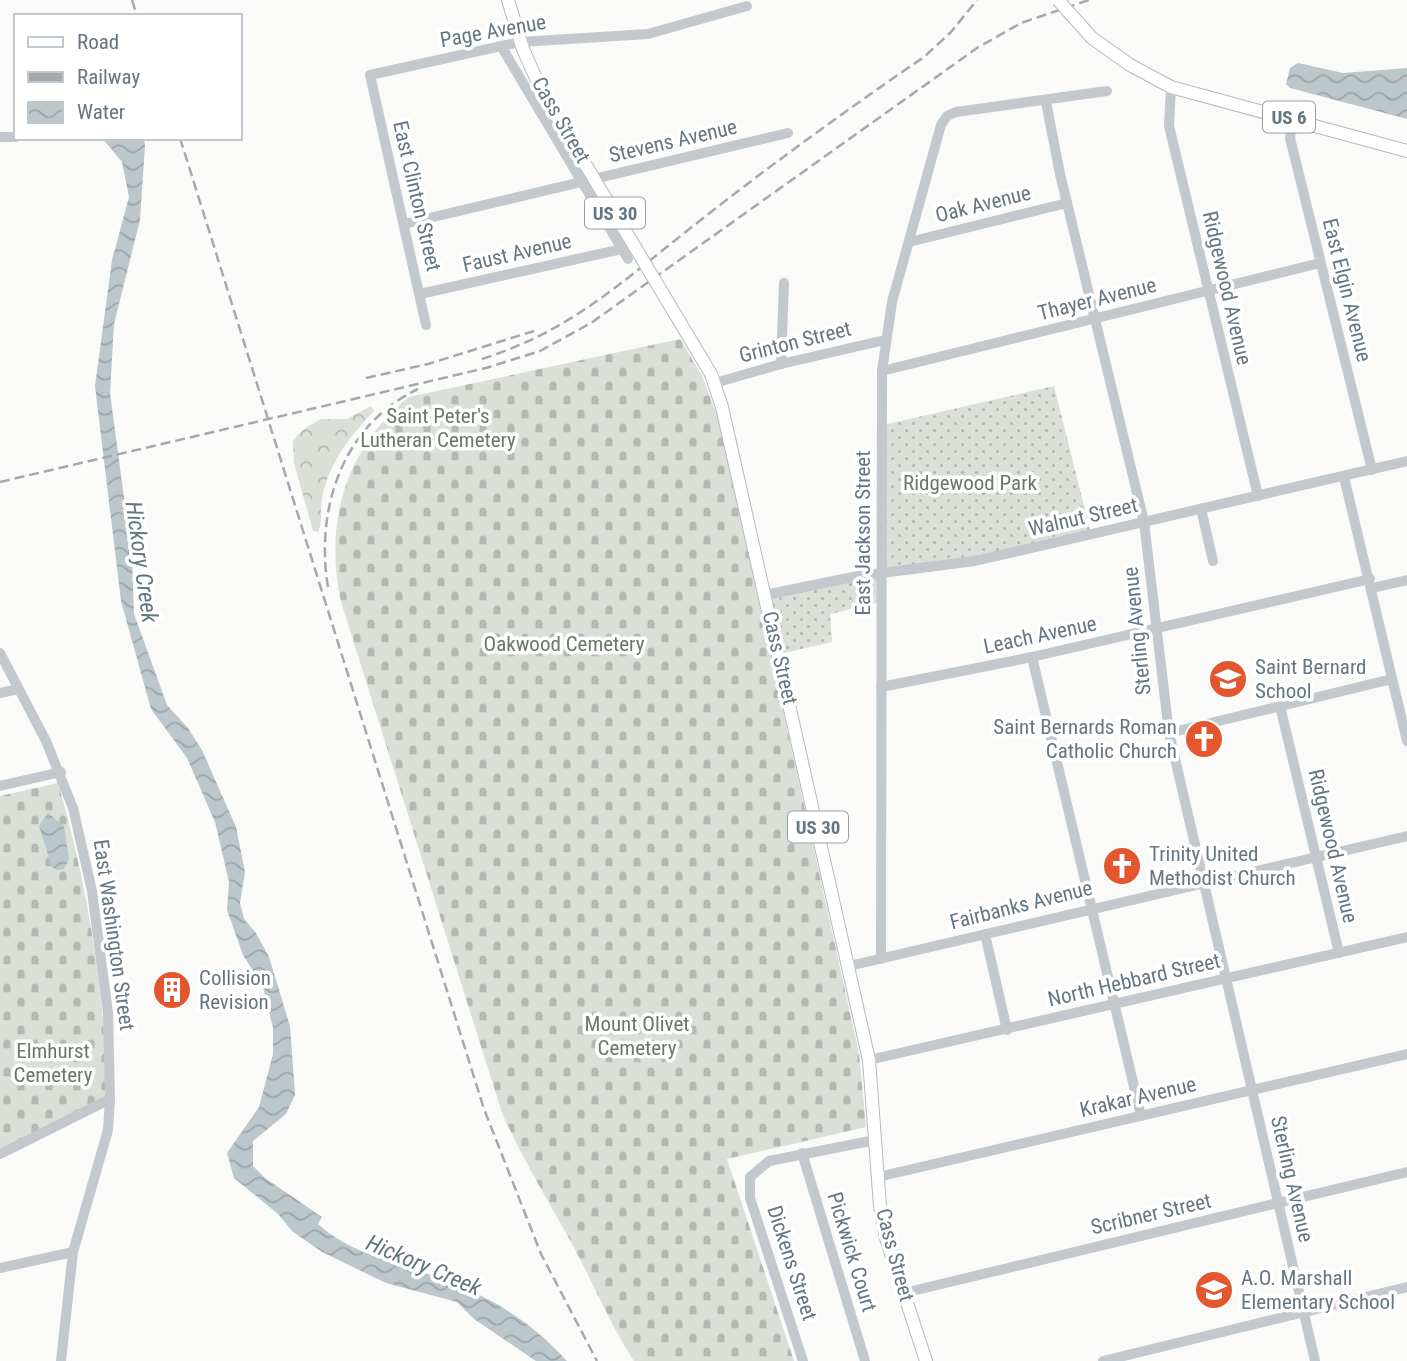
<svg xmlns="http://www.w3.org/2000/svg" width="1407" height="1361" viewBox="0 0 1407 1361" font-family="'Roboto Condensed',sans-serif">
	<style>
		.grass { fill: url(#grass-dots) }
		.forest { fill: url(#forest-crowns) }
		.cemetery { fill: url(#cemetery-stones) }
		.water { fill: url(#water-waves) }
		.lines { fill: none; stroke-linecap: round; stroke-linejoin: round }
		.major-casing { stroke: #b5babe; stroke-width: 14 }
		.minor { stroke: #c3c8cc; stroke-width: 10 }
		.major { stroke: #fff; stroke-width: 12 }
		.rail { stroke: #a2aab0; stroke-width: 2.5; stroke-dasharray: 10 5; stroke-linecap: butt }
		.major-bridge-casing { stroke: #b5babe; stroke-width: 14; stroke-linecap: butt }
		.major-bridge { stroke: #fff; stroke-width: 12 }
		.labels { text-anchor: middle; stroke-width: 7; stroke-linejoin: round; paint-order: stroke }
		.shield { fill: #fff; stroke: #939fa8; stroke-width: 2 }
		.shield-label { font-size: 19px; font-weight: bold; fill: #657683 }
		.street-label { font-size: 21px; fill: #657683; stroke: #fff }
		.park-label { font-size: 21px; fill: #687a64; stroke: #fff }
		.poi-label { font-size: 21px; fill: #657683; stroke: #fff; text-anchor: start }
		.water-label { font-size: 23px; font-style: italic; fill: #60757c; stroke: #fff }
	</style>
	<defs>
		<pattern id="grass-dots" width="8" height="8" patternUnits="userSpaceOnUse" patternTransform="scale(1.75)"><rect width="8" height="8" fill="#dadfd7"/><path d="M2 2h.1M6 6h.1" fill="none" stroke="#b4b9b4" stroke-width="1.8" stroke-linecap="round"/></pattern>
		<pattern id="forest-crowns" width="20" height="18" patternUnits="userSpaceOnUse" patternTransform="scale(1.75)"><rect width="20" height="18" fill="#dadfd7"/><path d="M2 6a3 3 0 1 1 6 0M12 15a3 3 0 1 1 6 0" fill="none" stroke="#b4b9b4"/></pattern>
		<pattern id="cemetery-stones" width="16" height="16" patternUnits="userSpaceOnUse" patternTransform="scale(1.75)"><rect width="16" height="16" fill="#dadfd7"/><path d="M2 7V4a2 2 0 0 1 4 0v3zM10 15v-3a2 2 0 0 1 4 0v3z" fill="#b4b9b4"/></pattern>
		<pattern id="water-waves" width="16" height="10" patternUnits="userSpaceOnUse" patternTransform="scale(1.75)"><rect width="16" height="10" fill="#bbc7cb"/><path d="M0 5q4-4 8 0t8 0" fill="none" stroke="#9ca6aa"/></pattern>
	</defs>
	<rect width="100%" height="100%" fill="#fafaf8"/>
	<!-- grass -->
	<g class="grass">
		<path d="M1054,386L1091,534L976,561L883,573V425Z"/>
		<path d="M882,574L881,602L830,614L832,642L780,654L767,595Z"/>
	</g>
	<!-- forest -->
	<path class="forest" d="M371,406L374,411C350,436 328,464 322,499C320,510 323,522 318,532L313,531L294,463L293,440L304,429L321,419H347Z"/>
	<!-- cemetery -->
	<g class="cemetery">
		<path d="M680,339L701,374L718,417L859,1053L866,1127L727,1159L794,1361H634C613,1329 598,1294 581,1261C555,1211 525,1165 502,1113L341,602C324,523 345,449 409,397Z"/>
		<path d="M58,783C88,886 104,990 108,1097L0,1152V796Z"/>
	</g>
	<!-- water -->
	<g class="water">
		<path d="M1298,63L1343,73L1407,68V119L1290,88L1286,84L1290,68Z"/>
		<path d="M102,138H144L145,146L140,220L114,324L110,393L132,557L134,614L167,705L188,728L202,750L236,827L245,872L240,903L244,919L256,933L269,957L290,1026L295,1095L286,1114L253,1141V1166L265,1178L322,1217L318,1224C349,1253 393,1261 431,1275C486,1294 528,1318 567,1361H536L474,1319L457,1302L386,1283L322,1252L292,1231L278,1214L234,1178L227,1153L259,1107L273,1054V1028L263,987L243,955L227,910L229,882L215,822L187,758L151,709L121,601L95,386L112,260L129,197L122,162Z"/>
		<path d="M48,813L64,826L69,859L64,869L57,870L52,867L39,826Z"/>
	</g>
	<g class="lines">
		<defs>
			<g id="major">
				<path d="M508,0L523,49"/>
				<path d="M1130,65L1171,87L1407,151"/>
				<path d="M711,374L722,407L869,1060L880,1206L886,1238L926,1361"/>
			</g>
		</defs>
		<!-- major casing -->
		<use href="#major" class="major-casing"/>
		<!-- minor -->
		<g class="minor">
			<path d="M501,46L628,259"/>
			<path d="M1171,87L1169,126L1258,496"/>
			<path d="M1046,102L1060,174L1144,522L1169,733L1315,1361"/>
			<path d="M1293,118L1290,138L1372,470"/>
			<path d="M0,137H16"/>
			<path d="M404,224L788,133"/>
			<path d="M909,242L1067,203"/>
			<path d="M420,294L622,249"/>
			<path d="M426,325L370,75L520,42L648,34L747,6"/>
			<path d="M781,364L784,283"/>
			<path d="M882,371L1320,263"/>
			<path d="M715,383L781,364L885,340"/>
			<path d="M1344,477L1407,741"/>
			<path d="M1201,509L1213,561"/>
			<path d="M1372,588L1407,580"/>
			<path d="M765,595L858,576L975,561L1407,461"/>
			<path d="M0,653L46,741L73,808L92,891L108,1013L110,1099L108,1130L73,1252L61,1361"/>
			<path d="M1032,657L1141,1116"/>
			<path d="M881,687L1032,657L1370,579"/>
			<path d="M0,693L18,689"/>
			<path d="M1280,706L1339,953"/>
			<path d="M1169,733L1392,679"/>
			<path d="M0,786L61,772"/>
			<path d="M985,934L1007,1030"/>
			<path d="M881,959L882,371L892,302L941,125L947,116L956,112L1107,91"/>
			<path d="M849,966L1407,836"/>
			<path d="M869,1060L1407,937"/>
			<path d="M802,1153L865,1361"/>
			<path d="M0,1154L110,1099"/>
			<path d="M878,1177L1407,1054"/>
			<path d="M0,1268L73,1252"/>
			<path d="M904,1293L1407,1172"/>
			<path d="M803,1361L750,1198V1177L769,1161L875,1140"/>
			<path d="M1103,1361L1407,1287"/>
		</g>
		<!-- major -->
		<use href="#major" class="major"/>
		<!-- rail -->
		<g class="rail">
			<path d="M132,0L137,16"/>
			<path d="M180,138L484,1109L541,1254L597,1361"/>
			<path d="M482,359C567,332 616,287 683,234C761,172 842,113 924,57L951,32L977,0"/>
			<path d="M366,378L428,364L534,331"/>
			<path d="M0,482L486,368L540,351L591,323L977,48L1021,23L1089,0"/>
			<path d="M328,587C315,510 342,425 418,389"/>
		</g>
		<defs>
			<g id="major-bridge">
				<path d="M1058,0L1092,38L1130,65"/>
				<path d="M523,49L542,92L711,374"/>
			</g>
		</defs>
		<!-- major-bridge casing -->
		<use href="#major-bridge" class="major-bridge-casing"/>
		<!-- major-bridge -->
		<use href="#major-bridge" class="major-bridge"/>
	</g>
	<!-- icons -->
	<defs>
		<symbol id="school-disc" viewBox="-11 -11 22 22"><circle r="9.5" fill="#e4572e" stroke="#fff"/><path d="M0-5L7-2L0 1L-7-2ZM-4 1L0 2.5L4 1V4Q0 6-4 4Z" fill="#fff"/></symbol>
		<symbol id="church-disc" viewBox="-11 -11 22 22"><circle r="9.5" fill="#e4572e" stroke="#fff"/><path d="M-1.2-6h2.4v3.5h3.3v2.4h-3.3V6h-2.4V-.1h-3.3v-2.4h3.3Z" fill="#fff"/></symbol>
		<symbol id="building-disc" viewBox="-11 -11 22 22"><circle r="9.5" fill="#e4572e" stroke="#fff"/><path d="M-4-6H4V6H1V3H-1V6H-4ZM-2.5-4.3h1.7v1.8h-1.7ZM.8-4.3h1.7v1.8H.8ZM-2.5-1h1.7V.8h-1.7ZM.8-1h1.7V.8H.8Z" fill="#fff"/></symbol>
	</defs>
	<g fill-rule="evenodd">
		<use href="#school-disc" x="1206" y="657" width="44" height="44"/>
		<use href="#church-disc" x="1182" y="717" width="44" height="44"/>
		<use href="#church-disc" x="1100" y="844" width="44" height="44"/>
		<use href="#building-disc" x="150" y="968" width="44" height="44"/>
		<use href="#school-disc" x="1192" y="1268" width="44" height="44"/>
	</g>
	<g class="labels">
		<!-- shield labels -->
		<g class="shield">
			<rect x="1263" y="101.5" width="52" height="31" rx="5"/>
			<rect x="585" y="197.5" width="60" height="31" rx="5"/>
			<rect x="788" y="811.5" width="60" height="31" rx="5"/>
		</g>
		<g class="shield-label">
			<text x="1289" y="124">US 6</text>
			<text x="615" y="220">US 30</text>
			<text x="818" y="834">US 30</text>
		</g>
		<!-- street labels -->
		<g class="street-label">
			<text transform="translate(493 31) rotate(-10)" y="7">Page Avenue</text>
			<text transform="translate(561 120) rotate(60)" y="7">Cass Street</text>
			<text transform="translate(673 141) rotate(-13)" y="7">Stevens Avenue</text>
			<text transform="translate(417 196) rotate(77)" y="7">East Clinton Street</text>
			<text transform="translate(983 204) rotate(-14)" y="7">Oak Avenue</text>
			<text transform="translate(517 253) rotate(-13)" y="7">Faust Avenue</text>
			<text transform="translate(1227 288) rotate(77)" y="7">Ridgewood Avenue</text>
			<text transform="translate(1347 290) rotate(76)" y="7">East Elgin Avenue</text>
			<text transform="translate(1097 299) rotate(-14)" y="7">Thayer Avenue</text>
			<text transform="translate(795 342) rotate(-14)" y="7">Grinton Street</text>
			<text transform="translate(1083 517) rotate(-13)" y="7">Walnut Street</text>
			<text transform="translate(863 533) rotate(-90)" y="7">East Jackson Street</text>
			<text transform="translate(1137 631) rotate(-96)" y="7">Sterling Avenue</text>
			<text transform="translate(1040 635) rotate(-12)" y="7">Leach Avenue</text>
			<text transform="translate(780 658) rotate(77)" y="7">Cass Street</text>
			<text transform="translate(1333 846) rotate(77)" y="7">Ridgewood Avenue</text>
			<text transform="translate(1021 905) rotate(-14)" y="7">Fairbanks Avenue</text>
			<text transform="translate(114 935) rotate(82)" y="7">East Washington Street</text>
			<text transform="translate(1134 980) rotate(-13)" y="7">North Hebbard Street</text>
			<text transform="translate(1138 1097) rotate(-13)" y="7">Krakar Avenue</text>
			<text transform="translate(1292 1179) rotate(77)" y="7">Sterling Avenue</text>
			<text transform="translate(1151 1214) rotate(-13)" y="7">Scribner Street</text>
			<text transform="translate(852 1252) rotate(73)" y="7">Pickwick Court</text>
			<text transform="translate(895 1255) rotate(75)" y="7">Cass Street</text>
			<text transform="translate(792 1263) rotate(72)" y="7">Dickens Street</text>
		</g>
		<!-- park labels -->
		<g class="park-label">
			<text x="438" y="423">Saint Peter's<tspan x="438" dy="24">Lutheran Cemetery</tspan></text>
			<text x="970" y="490">Ridgewood Park</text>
			<text x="564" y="651">Oakwood Cemetery</text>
			<text x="637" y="1031">Mount Olivet<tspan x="637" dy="24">Cemetery</tspan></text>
			<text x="53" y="1058">Elmhurst<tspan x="53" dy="24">Cemetery</tspan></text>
		</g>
		<!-- poi labels -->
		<g class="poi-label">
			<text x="1255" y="674">Saint Bernard<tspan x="1255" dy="24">School</tspan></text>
			<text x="1177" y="734" text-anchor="end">Saint Bernards Roman<tspan x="1177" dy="24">Catholic Church</tspan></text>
			<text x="1149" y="861">Trinity United<tspan x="1149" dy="24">Methodist Church</tspan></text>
			<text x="199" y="985">Collision<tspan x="199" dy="24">Revision</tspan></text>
			<text x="1241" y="1285">A.O. Marshall<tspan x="1241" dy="24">Elementary School</tspan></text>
		</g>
		<!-- water labels -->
		<g class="water-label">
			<text transform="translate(142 562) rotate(82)" y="8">Hickory Creek</text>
			<text transform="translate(424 1265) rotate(23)" y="8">Hickory Creek</text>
		</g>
	</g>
	<!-- legend -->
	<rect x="14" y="14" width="228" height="126" fill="#ffffff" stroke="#c1c8cd" stroke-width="2"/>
	<rect x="28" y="37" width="35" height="10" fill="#ffffff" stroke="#c1c8cd" stroke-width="2"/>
	<text x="77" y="49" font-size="21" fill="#657683">Road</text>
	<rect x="28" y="72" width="35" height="10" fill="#a2aab0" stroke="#c1c8cd" stroke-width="2"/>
	<text x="77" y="84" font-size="21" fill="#657683">Railway</text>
	<rect x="28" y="102" width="35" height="21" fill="url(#water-waves)" stroke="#c1c8cd" stroke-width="2"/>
	<text x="77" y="119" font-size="21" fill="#657683">Water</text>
</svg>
